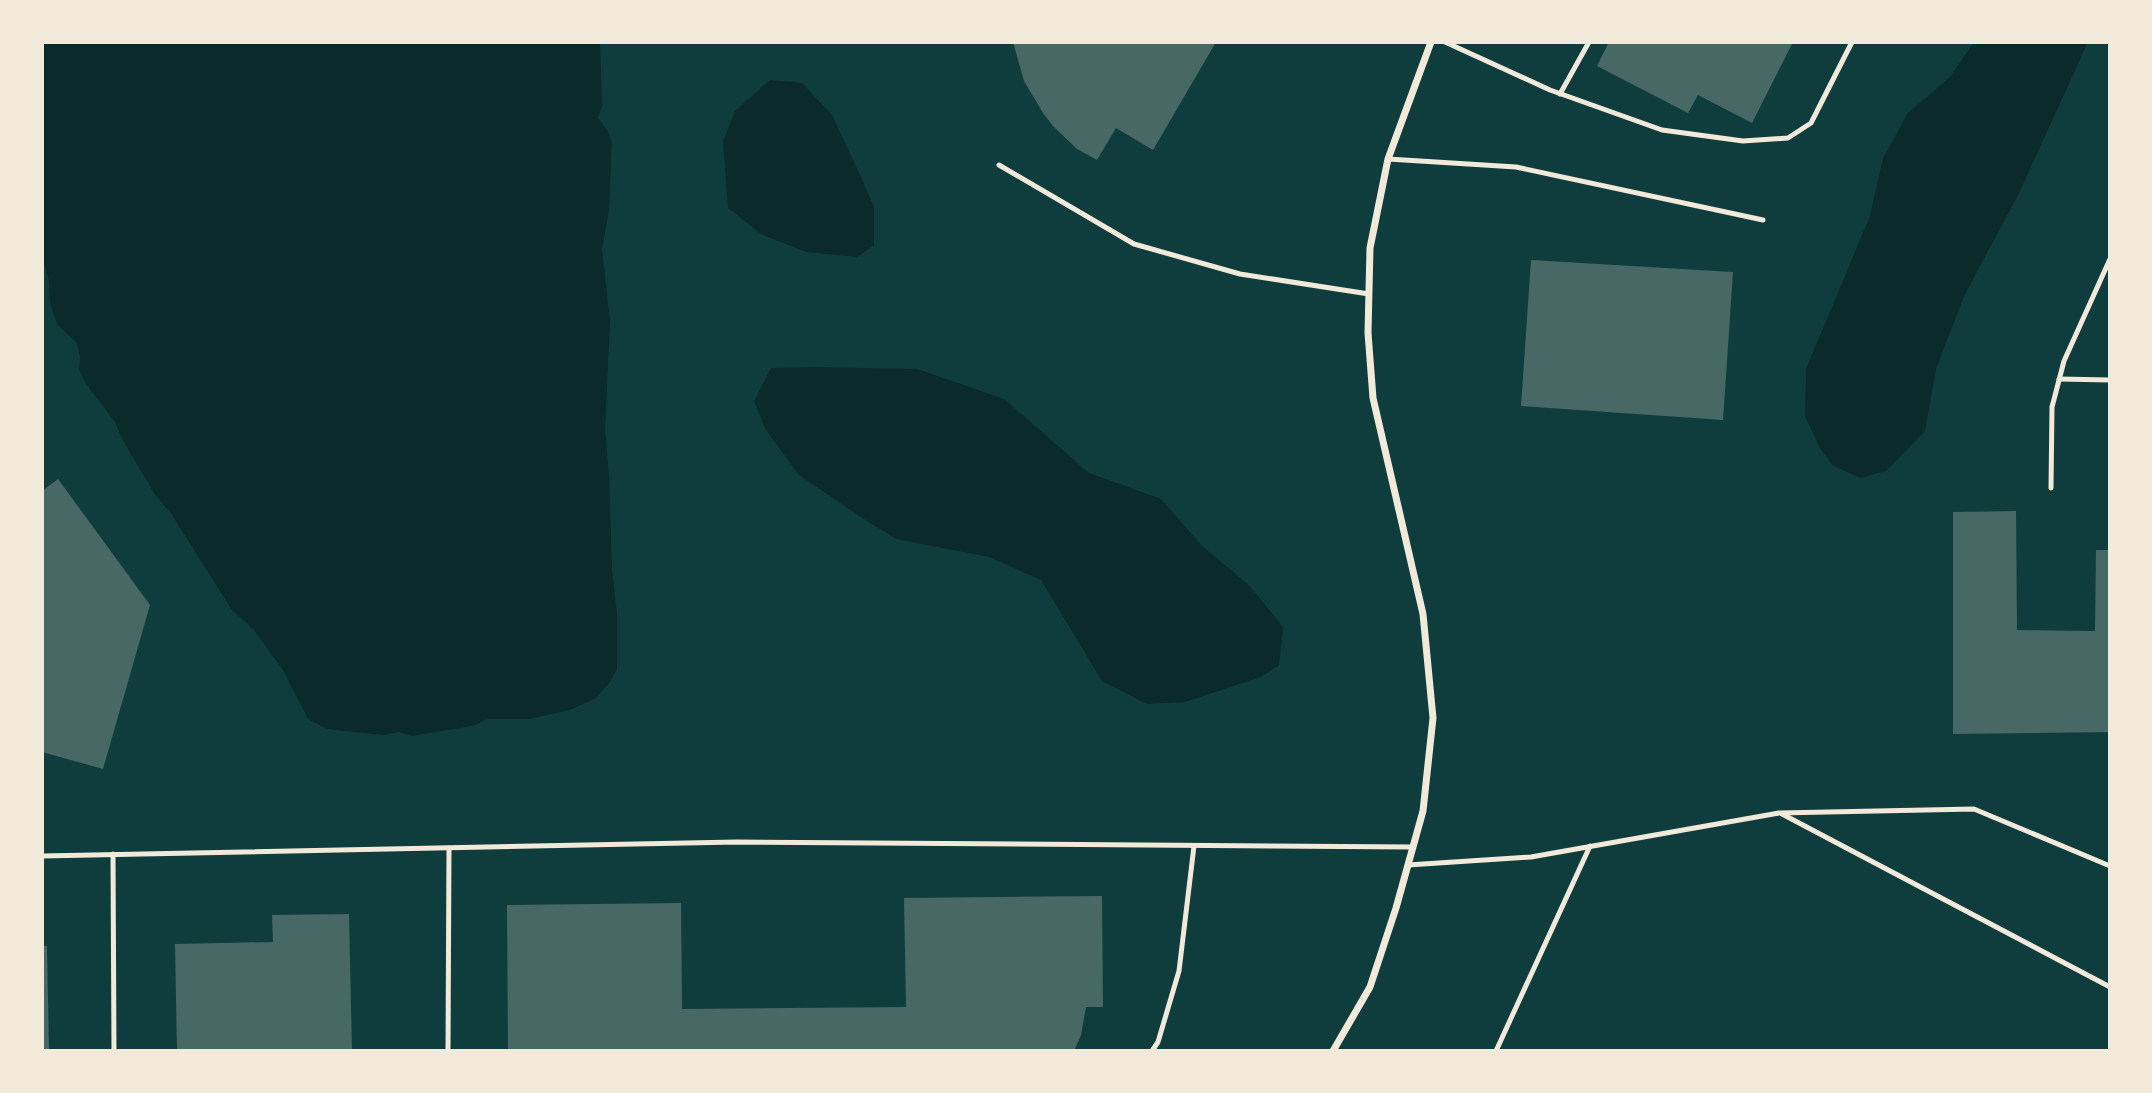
<svg xmlns="http://www.w3.org/2000/svg" width="2152" height="1093" viewBox="0 0 2152 1093" font-family="'Public Sans',sans-serif">
	<style>
		.water { fill: #0a2a2b }
		.building { fill: #486865 }
		.lines { fill: none; stroke-linecap: round; stroke-linejoin: round }
		.service { stroke: #f1e9da; stroke-width: 5 }
		.minor { stroke: #f1e9da; stroke-width: 7 }
	</style>
	<rect width="100%" height="100%" fill="#0f3d3e"/>
	<!-- water -->
	<g class="water">
		<path d="M42,42H600L602,106L598,118L608,131L612,142L609,210L602,249L610,320L605,429L609,476L612,569L617,614V669L610,682L596,698L570,710L529,719H488L472,726L412,736L399,732L383,735L327,729L308,719L283,670L254,630L232,610L172,515L154,493L122,439L115,422L86,384L79,369L80,357L77,343L57,324L50,303L49,281L42,255Z"/>
		<path d="M1974,42H2088L2018,195L1964,296L1936,369L1925,431L1886,471L1860,478L1832,465L1820,448L1805,416L1806,369L1870,216L1883,158L1908,113L1950,77Z"/>
		<path d="M770,80L802,83L832,115L861,177L874,207V245L857,257L806,252L761,234L728,208L723,142L735,111Z"/>
		<path d="M813,367L917,369L1004,399L1089,473L1161,499L1203,547L1249,585L1283,627L1279,665L1261,677L1185,702L1147,704L1102,681L1041,580L989,557L896,539L864,519L799,475L766,430L754,401L771,368Z"/>
	</g>
	<!-- building -->
	<g class="building">
		<path d="M1013,42H1216L1153,150L1116,128L1097,160L1077,149L1053,126L1043,113L1024,81Z"/>
		<path d="M1609,42H1793L1752,123L1698,95L1688,113L1597,66Z"/>
		<path d="M1531,260L1733,272L1723,420L1521,406Z"/>
		<path d="M58,479L150,605L103,769L42,752V491Z"/>
		<path d="M2016,511L2017,630L2095,631L2096,550H2110V732L1953,734V512Z"/>
		<path d="M1102,896L1103,1007H1086L1081,1035L1074,1051H508L507,905L681,903L682,1009L906,1007L904,898Z"/>
		<path d="M349,914L352,1051H177L175,944L273,942L272,915Z"/>
		<path d="M42,946H47L49,1051H42Z"/>
	</g>
	<g class="lines">
		<!-- service -->
		<g class="service">
			<path d="M1445,42L1550,90L1662,130L1743,141L1788,138L1811,123L1852,42"/>
			<path d="M1560,94L1589,42"/>
			<path d="M1388,159L1516,167L1763,220"/>
			<path d="M999,165L1134,244L1240,274L1369,294"/>
			<path d="M2059,379L2110,380"/>
			<path d="M2051,488L2052,407L2064,361L2110,259"/>
			<path d="M1782,814L2110,987"/>
			<path d="M113,854L114,1051"/>
			<path d="M42,856L737,842L1413,847"/>
			<path d="M1408,865L1531,857L1779,813L1974,809L2110,866"/>
			<path d="M448,1051L449,848"/>
			<path d="M1152,1051L1158,1042L1179,971L1194,846"/>
			<path d="M1496,1051L1590,846"/>
		</g>
		<!-- minor -->
		<path class="minor" d="M1333,1051L1370,987L1396,908L1423,811L1433,718L1423,614L1373,398L1368,333L1370,248L1388,159L1431,42"/>
	</g>
	<!-- border -->
	<rect width="2152" height="1093" fill="none" stroke="#f1e9da" stroke-width="88"/>
</svg>
